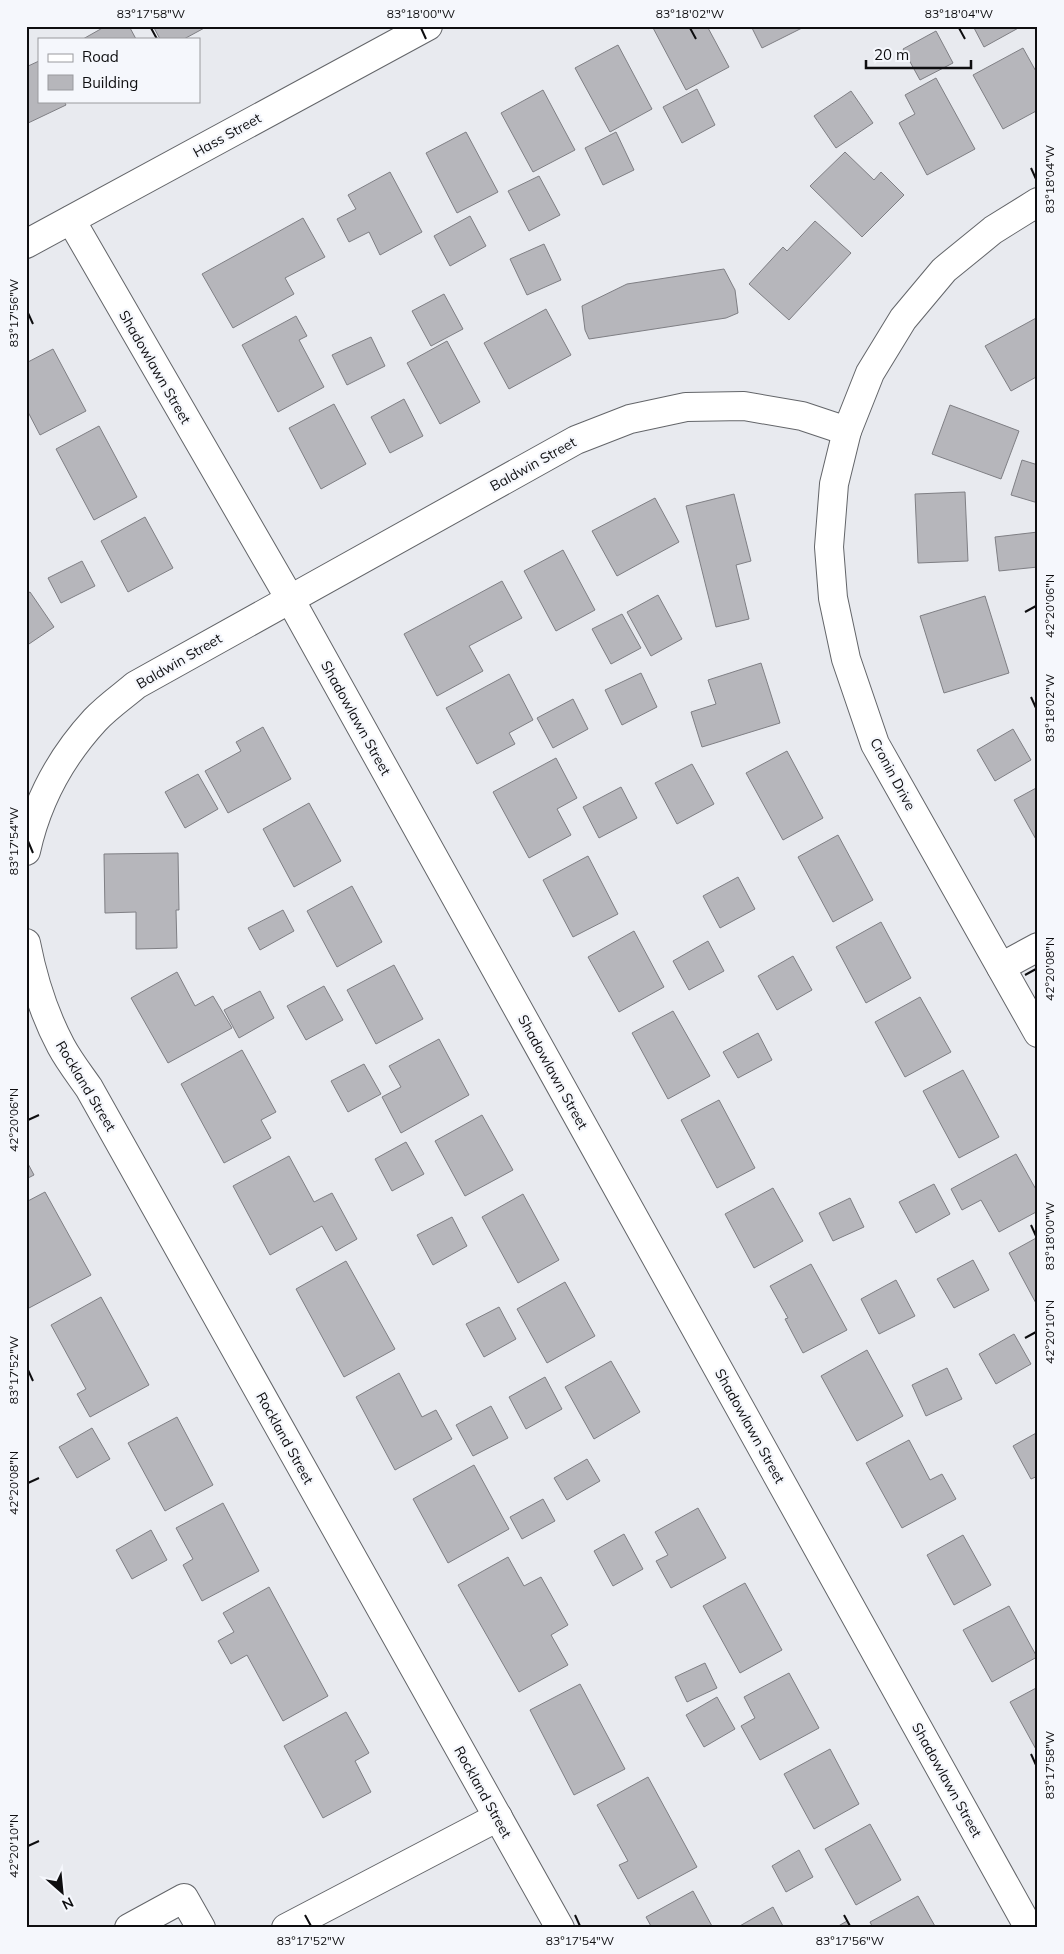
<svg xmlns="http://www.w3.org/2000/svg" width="1064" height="1954" viewBox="0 0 1064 1954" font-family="Mulish,sans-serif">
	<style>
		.building { fill: #b6b6bb; stroke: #7f7f84 }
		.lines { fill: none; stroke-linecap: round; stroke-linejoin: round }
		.minor-casing { stroke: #636569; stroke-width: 30 }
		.minor { stroke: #fff; stroke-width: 28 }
		.ticks { fill: none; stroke: #0e0e10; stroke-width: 2 }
		.labels { text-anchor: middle; stroke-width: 4.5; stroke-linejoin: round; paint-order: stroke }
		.street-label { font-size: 14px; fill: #0e0e10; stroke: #f5f7fc }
		.neatline { fill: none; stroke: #0e0e10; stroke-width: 2 }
		.ticks-label { font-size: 12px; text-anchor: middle; fill: #0e0e10 }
	</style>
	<rect width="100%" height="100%" fill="#e8eaef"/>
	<!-- building -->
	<g class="building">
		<path d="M106,26H129L136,39H83Z"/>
		<path d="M153,26H208L184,39H160Z"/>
		<path d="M652,26H707L729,67L686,90Z"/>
		<path d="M751,26H804V27L762,48Z"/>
		<path d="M973,26H1022L984,47Z"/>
		<path d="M936,31L953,63L920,80L903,49Z"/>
		<path d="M618,45L652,109L610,132L575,68Z"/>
		<path d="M1023,48L1038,75V110L1003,129L973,75Z"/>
		<path d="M39,61V101H64L66,105L26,124V67Z"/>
		<path d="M936,78L975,149L927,175L899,123L915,114L905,95Z"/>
		<path d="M697,89L715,125L682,143L663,107Z"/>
		<path d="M543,90L575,150L533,172L501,113Z"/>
		<path d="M851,91L873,123L836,148L814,116Z"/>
		<path d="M466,132L498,192L457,213L426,153Z"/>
		<path d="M616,132L634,170L603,185L585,148Z"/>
		<path d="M845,152L874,180L881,172L904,195L862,237L810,186Z"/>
		<path d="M390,172L422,232L380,255L369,232L349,242L337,219L356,209L348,195Z"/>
		<path d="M539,176L560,215L529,231L508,191Z"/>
		<path d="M470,216L486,246L450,266L434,236Z"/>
		<path d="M303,218L325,257L285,278L294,294L233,328L202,274Z"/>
		<path d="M815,221L851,253L789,320L749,284L783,247L787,251Z"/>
		<path d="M544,244L561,280L527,295L510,259Z"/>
		<path d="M724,269L735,290L738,313L726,318L589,339L585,330L582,306L627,284Z"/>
		<path d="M444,294L463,329L431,346L412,311Z"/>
		<path d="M546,309L571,355L509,389L484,343Z"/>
		<path d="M296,316L307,336L299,340L324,387L278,412L242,345Z"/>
		<path d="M1038,317V376L1011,391L985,346Z"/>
		<path d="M371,337L385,366L347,385L332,355Z"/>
		<path d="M447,341L480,402L440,424L407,363Z"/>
		<path d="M53,349L86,411L40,435L28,412L26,413V363Z"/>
		<path d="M404,399L423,436L390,453L371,417Z"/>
		<path d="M334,404L366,464L321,489L289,428Z"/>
		<path d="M950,405L1019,431L1001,479L932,454Z"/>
		<path d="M99,426L137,497L94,520L56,449Z"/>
		<path d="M1022,460L1038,465V503L1011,495Z"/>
		<path d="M965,492L968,561L918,563L915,494Z"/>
		<path d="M734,494L751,561L736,565L749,619L716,627L686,506Z"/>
		<path d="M655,498L679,542L617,576L592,531Z"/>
		<path d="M145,517L173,568L128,592L101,541Z"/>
		<path d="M1038,532V567L999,571L995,537Z"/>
		<path d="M563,550L595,610L556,631L524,571Z"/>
		<path d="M82,561L95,586L61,603L48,578Z"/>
		<path d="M502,581L522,618L469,646L483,671L437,696L404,634Z"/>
		<path d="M30,592L54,627L26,646V594Z"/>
		<path d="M658,595L682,639L651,656L627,612Z"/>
		<path d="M985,596L1009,673L944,693L920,616Z"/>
		<path d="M622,614L641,648L611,664L592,629Z"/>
		<path d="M761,663L780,723L702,747L691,712L716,704L708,680Z"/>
		<path d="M641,673L657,707L622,725L605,690Z"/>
		<path d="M509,674L533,720L509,733L515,744L477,764L446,708Z"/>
		<path d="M573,699L588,729L553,748L537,718Z"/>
		<path d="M263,727L291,779L228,813L205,771L241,751L236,742Z"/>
		<path d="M1013,729L1031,760L995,781L977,750Z"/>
		<path d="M787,751L823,818L783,840L746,773Z"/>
		<path d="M556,758L577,798L557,809L571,835L529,858L493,792Z"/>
		<path d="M692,764L714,804L677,824L655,783Z"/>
		<path d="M198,774L218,809L185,828L165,792Z"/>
		<path d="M621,787L637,818L599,838L583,807Z"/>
		<path d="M1038,787V843L1014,800Z"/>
		<path d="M309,803L341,861L294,887L263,829Z"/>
		<path d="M838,835L873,900L833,922L798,857Z"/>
		<path d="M178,853L179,910H176L177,948L136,949V912L105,913L104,854Z"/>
		<path d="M588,856L618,914L573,937L543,880Z"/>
		<path d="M738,877L755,909L720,928L703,896Z"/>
		<path d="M352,886L382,942L337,967L307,911Z"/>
		<path d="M283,910L294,931L260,950L248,928Z"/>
		<path d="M881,922L911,978L866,1003L836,947Z"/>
		<path d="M634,931L664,987L619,1012L588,957Z"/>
		<path d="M708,941L724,971L689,990L673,961Z"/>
		<path d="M793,956L812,990L777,1010L758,976Z"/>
		<path d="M394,965L423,1019L376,1044L347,990Z"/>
		<path d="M177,972L195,1006L213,996L232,1028L168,1063L131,998Z"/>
		<path d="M324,986L343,1020L306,1040L287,1006Z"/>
		<path d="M260,991L274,1018L239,1038L224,1010Z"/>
		<path d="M920,997L951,1052L905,1077L875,1022Z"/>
		<path d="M673,1011L710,1076L668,1099L632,1033Z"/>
		<path d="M758,1033L772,1060L738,1078L723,1052Z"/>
		<path d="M439,1039L469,1095L401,1133L382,1097L401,1087L389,1066Z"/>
		<path d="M242,1050L276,1112L261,1120L271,1138L224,1163L181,1084Z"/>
		<path d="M364,1064L381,1094L348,1112L331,1081Z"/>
		<path d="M963,1070L999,1137L959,1158L923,1091Z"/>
		<path d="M719,1100L755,1168L717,1188L681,1120Z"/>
		<path d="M482,1115L513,1170L465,1196L435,1141Z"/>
		<path d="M406,1142L424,1174L392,1191L375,1159Z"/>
		<path d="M1016,1154L1038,1193V1211L999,1232L981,1200L962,1210L951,1189Z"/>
		<path d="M289,1156L314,1202L332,1193L357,1239L336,1251L322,1226L270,1255L233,1186Z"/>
		<path d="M26,1160L34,1175L26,1179Z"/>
		<path d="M934,1184L950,1214L916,1233L899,1202Z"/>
		<path d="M773,1188L803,1241L754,1268L725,1214Z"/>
		<path d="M45,1192L91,1275L29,1308L26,1304V1202Z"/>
		<path d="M523,1194L559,1260L518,1283L482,1217Z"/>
		<path d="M850,1198L864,1227L833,1241L819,1213Z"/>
		<path d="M452,1217L467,1246L433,1265L417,1235Z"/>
		<path d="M1038,1237V1307L1009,1253Z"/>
		<path d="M973,1260L989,1290L954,1308L937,1279Z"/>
		<path d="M346,1261L395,1349L344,1377L296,1289Z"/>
		<path d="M811,1264L847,1330L803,1353L785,1319L788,1318L770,1286Z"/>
		<path d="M896,1280L915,1316L879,1334L861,1299Z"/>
		<path d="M565,1282L595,1336L547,1363L517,1309Z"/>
		<path d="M101,1297L149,1385L90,1417L77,1394L86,1389L51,1325Z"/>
		<path d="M499,1307L516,1339L484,1357L466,1324Z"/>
		<path d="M1014,1334L1031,1364L996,1384L979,1354Z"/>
		<path d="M867,1350L903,1416L857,1441L821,1376Z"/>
		<path d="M611,1361L640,1412L594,1439L565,1387Z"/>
		<path d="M947,1368L962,1399L926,1416L912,1385Z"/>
		<path d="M399,1373L422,1417L436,1410L452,1439L395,1470L356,1397Z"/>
		<path d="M545,1377L562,1409L526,1429L509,1397Z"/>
		<path d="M491,1406L508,1438L473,1456L456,1425Z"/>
		<path d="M177,1417L213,1485L165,1511L128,1443Z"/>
		<path d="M92,1428L110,1459L77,1478L59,1447Z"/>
		<path d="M1038,1432V1476L1031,1479L1013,1446Z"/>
		<path d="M909,1440L930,1480L942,1474L956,1499L902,1528L866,1463Z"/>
		<path d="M587,1459L600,1481L567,1500L554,1478Z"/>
		<path d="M474,1465L509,1529L448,1563L413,1499Z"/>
		<path d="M543,1499L555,1521L522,1539L510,1517Z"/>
		<path d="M223,1503L259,1571L202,1601L183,1565L193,1559L176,1528Z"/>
		<path d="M698,1508L726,1558L671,1588L656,1561L668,1555L655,1532Z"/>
		<path d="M151,1530L167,1560L132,1579L116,1550Z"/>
		<path d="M624,1534L643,1569L613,1586L594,1551Z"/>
		<path d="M963,1535L991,1585L954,1605L927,1555Z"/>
		<path d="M508,1557L524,1586L541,1577L568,1625L551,1635L568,1665L519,1692L458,1585Z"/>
		<path d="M745,1583L782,1650L740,1673L703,1606Z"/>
		<path d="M269,1587L328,1696L283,1721L247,1655L231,1664L218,1641L234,1632L223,1613Z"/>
		<path d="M1009,1606L1037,1657L992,1682L963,1630Z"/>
		<path d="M705,1663L717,1688L687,1702L675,1677Z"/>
		<path d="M789,1673L819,1728L760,1760L741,1726L755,1718L744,1697Z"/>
		<path d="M580,1684L625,1769L574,1795L530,1710Z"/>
		<path d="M1038,1687V1753L1010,1702Z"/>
		<path d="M717,1697L735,1729L704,1747L686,1715Z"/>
		<path d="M346,1712L369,1753L355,1761L371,1792L323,1818L284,1746Z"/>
		<path d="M830,1749L859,1804L814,1829L784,1774Z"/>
		<path d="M648,1777L697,1867L638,1899L619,1865L628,1861L597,1805Z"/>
		<path d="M870,1824L901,1880L856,1905L825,1849Z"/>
		<path d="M799,1850L813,1877L786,1892L772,1866Z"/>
		<path d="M693,1891L713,1928H652L646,1917Z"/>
		<path d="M918,1896L936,1928H873L870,1922Z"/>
		<path d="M773,1907L784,1928H738V1927Z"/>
		<path d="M847,1921L851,1928H835Z"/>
	</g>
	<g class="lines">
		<defs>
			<g id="minor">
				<path d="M1038,202L993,230L944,270L903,319L870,373L847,431L834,484L829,547L833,598L846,659L875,744L1038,1033"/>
				<path d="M71,220L290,599L1029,1928"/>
				<path d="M26,244L428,26"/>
				<path d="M26,851C37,801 61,757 95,720C107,707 123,696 136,685L576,440L630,419L686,407L744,406L802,416L847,431"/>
				<path d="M26,943C33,979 44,1014 61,1046C69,1061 80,1075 89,1088L560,1928"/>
				<path d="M1001,967L1038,947"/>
				<path d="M129,1928L184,1898L201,1928"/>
				<path d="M286,1928L498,1817"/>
			</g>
		</defs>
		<!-- minor casing -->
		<use href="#minor" class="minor-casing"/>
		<!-- minor -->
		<use href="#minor" class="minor"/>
	</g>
	<!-- ticks -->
	<path class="ticks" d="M151,28L157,39M421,28L426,39M690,28L696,39M959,28L965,39M1031,168L1036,179M28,313L33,324M1025,612L1036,606M1031,697L1036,708M28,841L33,853M1025,975L1036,969M28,1120L39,1115M1031,1225L1036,1236M1025,1338L1036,1332M28,1370L33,1381M28,1483L39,1478M1031,1754L1036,1765M28,1846L39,1841M305,1915L311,1926M575,1915L580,1926M844,1915L850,1926"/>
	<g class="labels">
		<!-- street labels -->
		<g class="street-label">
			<text transform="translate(227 135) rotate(-29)" y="5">Hass Street</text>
			<text transform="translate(155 367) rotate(60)" y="5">Shadowlawn Street</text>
			<text transform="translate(533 464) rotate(-29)" y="5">Baldwin Street</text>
			<text transform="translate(179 661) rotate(-30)" y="5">Baldwin Street</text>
			<text transform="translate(356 718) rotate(61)" y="5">Shadowlawn Street</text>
			<text transform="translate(893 774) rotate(62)" y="5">Cronin Drive</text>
			<text transform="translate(553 1072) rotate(61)" y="5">Shadowlawn Street</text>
			<text transform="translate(86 1086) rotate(59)" y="5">Rockland Street</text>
			<text transform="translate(750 1426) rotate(61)" y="5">Shadowlawn Street</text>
			<text transform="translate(285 1438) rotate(61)" y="5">Rockland Street</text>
			<text transform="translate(947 1780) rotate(61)" y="5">Shadowlawn Street</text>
			<text transform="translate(483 1792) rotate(61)" y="5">Rockland Street</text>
		</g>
	</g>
	<!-- border -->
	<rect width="1064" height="1954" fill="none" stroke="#f5f7fc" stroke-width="55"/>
	<!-- legend -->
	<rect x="38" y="38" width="162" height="65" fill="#f5f7fc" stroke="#999a9e"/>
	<rect x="48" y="54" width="25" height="8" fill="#ffffff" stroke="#999a9e"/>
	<text x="82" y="62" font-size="15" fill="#0e0e10">Road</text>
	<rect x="48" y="75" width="25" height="15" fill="#b6b6bb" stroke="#999a9e"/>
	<text x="82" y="88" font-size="15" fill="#0e0e10">Building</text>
	<!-- north arrow -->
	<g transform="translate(62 1892) rotate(153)" stroke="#f5f7fc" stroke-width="4" paint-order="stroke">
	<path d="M0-4L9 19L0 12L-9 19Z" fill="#0e0e10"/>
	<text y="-8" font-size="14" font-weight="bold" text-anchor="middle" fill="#0e0e10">N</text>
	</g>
	<!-- scale -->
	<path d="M866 60v8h105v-8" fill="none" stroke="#0e0e10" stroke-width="2.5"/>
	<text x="874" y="60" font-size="15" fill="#0e0e10" stroke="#f5f7fc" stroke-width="4" paint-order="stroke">20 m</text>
	<rect x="28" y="28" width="1008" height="1898" class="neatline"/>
	<g class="ticks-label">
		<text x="151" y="18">83°17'58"W</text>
		<text x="421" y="18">83°18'00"W</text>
		<text x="690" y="18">83°18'02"W</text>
		<text x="959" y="18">83°18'04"W</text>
		<text transform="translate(1050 179) rotate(-90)" y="4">83°18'04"W</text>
		<text transform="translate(14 313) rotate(-90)" y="4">83°17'56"W</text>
		<text transform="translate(1050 606) rotate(-90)" y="4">42°20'06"N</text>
		<text transform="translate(1050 708) rotate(-90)" y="4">83°18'02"W</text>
		<text transform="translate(14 841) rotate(-90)" y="4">83°17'54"W</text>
		<text transform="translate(1050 969) rotate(-90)" y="4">42°20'08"N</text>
		<text transform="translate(14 1120) rotate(-90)" y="4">42°20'06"N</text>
		<text transform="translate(1050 1236) rotate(-90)" y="4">83°18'00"W</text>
		<text transform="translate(1050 1332) rotate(-90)" y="4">42°20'10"N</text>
		<text transform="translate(14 1370) rotate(-90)" y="4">83°17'52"W</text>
		<text transform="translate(14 1483) rotate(-90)" y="4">42°20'08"N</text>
		<text transform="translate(1050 1765) rotate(-90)" y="4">83°17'58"W</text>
		<text transform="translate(14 1846) rotate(-90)" y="4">42°20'10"N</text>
		<text x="311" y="1945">83°17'52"W</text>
		<text x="580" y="1945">83°17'54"W</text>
		<text x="850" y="1945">83°17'56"W</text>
	</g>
</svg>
